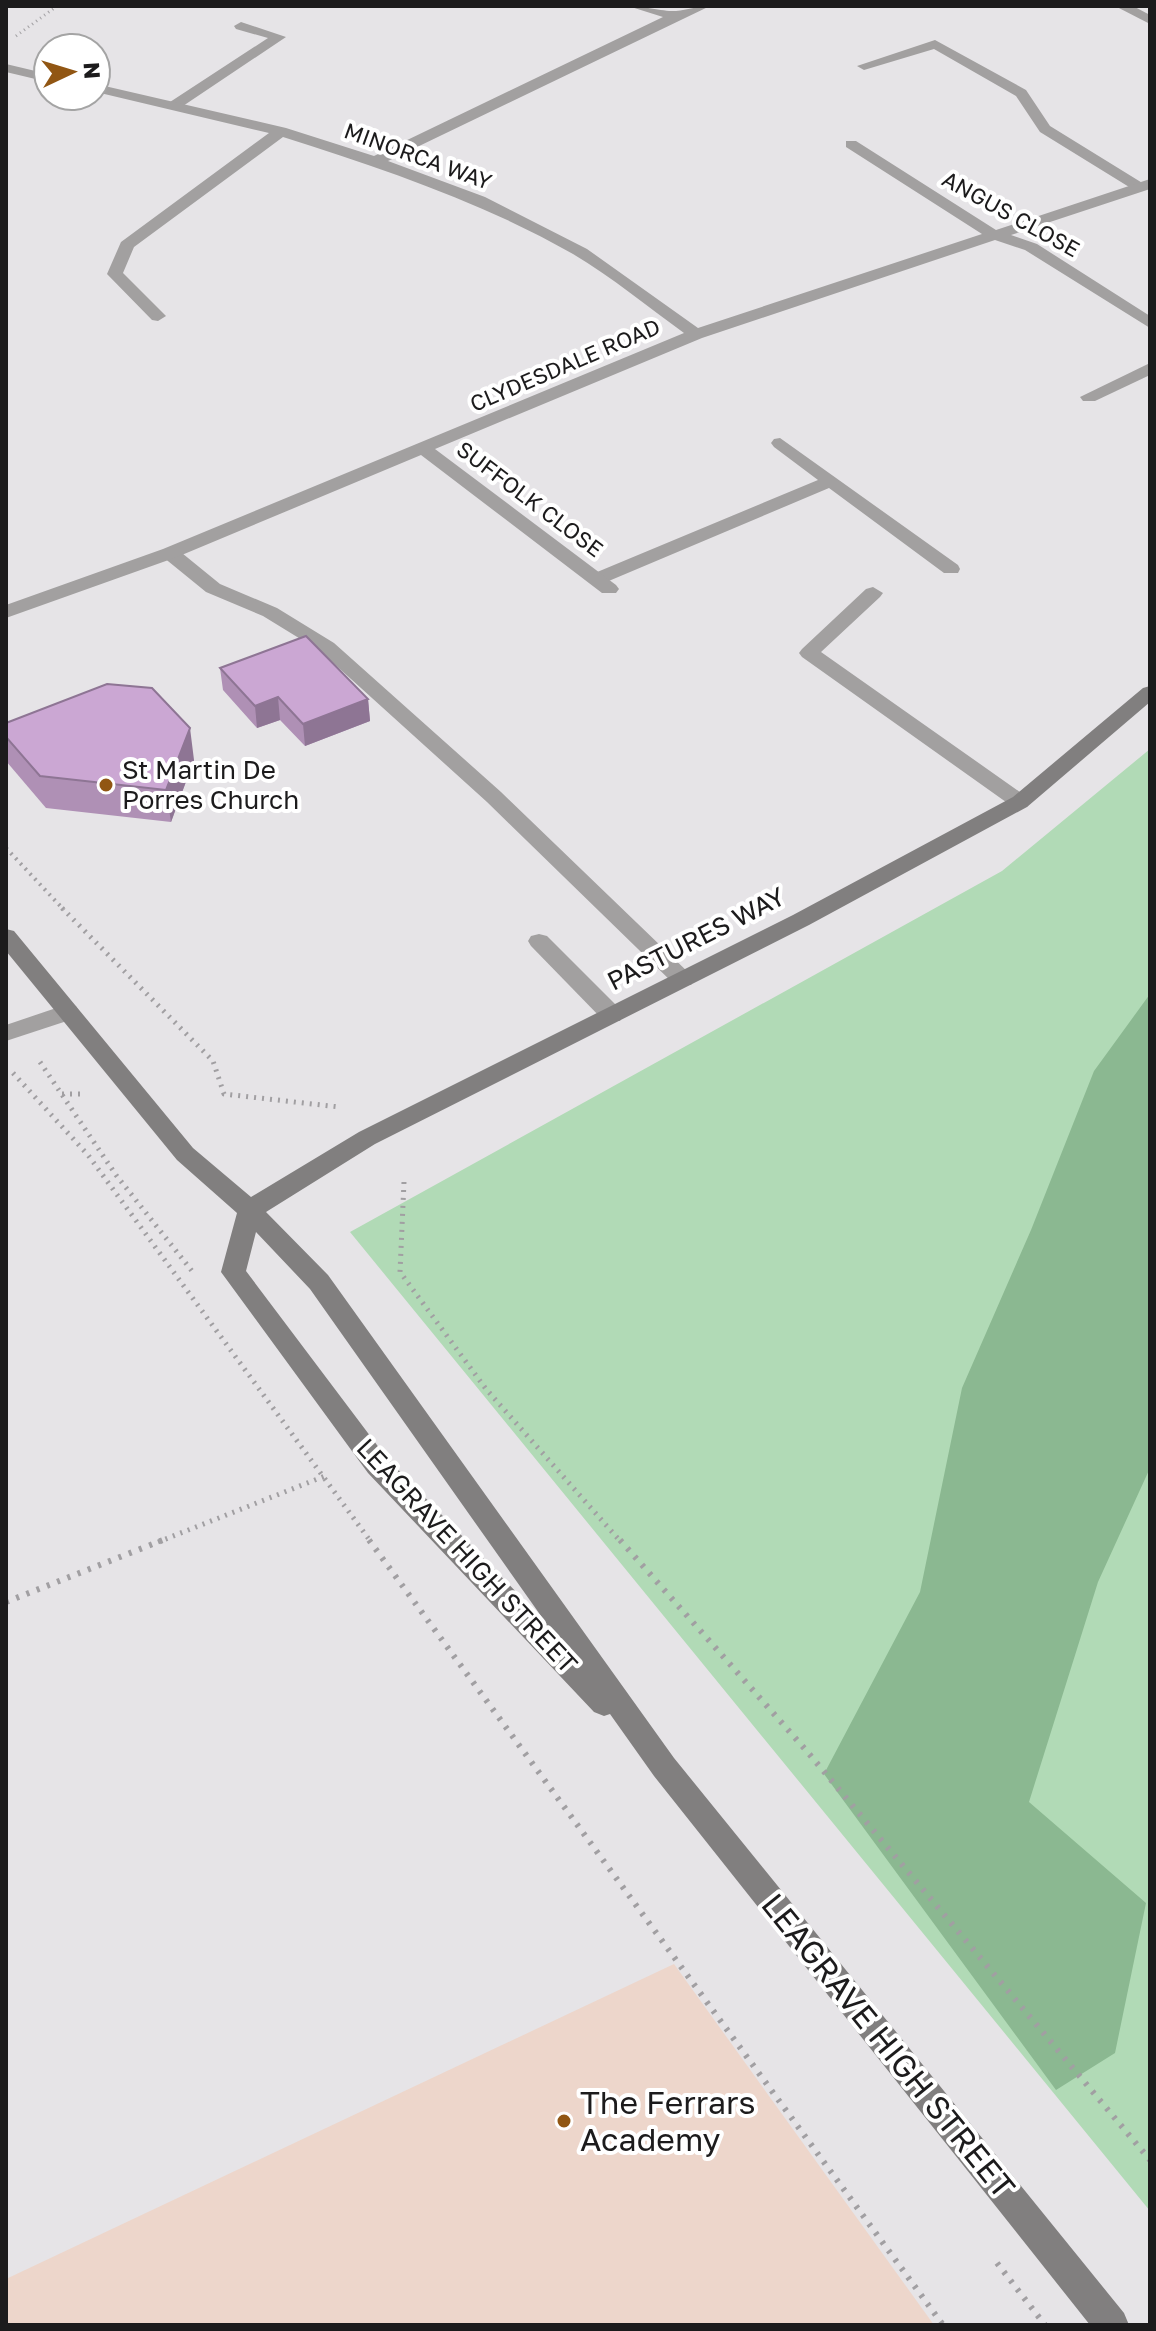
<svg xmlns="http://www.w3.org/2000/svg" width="1156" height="2331" viewBox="0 0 1156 2331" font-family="'Golos Text',sans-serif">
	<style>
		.education { fill: #edd6cb }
		.green { fill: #b1dab6 }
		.forest { fill: #8bb891 }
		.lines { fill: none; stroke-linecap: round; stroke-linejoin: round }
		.path-far3 { stroke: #a19fa2; stroke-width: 3; stroke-dasharray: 1 4; stroke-linecap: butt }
		.path-far2 { stroke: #a19fa2; stroke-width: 4; stroke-dasharray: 2 5; stroke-linecap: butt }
		.path-far1 { stroke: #a19fa2; stroke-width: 5; stroke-dasharray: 2 6; stroke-linecap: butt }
		.path { stroke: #a19fa2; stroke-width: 6; stroke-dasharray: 3 8; stroke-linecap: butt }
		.lane { fill: #a2a0a0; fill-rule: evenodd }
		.street { fill: #a2a0a0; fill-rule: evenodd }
		.secondary { fill: #817f7f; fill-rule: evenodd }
		.wall { fill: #af90b5 }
		.shaded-wall { fill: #8e7594 }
		.building { fill: #cba7d3; stroke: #8e7594; stroke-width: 2 }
		.poi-dot { fill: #915613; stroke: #fff; stroke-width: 3 }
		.labels { text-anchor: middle; stroke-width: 8; stroke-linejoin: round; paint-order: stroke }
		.far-street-label { font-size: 22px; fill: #1c1b1c; stroke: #fff }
		.poi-label { font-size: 26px; fill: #1c1b1c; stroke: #fff; text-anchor: start }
		.street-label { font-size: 26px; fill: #1c1b1c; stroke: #fff }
		.near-street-label { font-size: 32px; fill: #1c1b1c; stroke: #fff }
		.near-poi-label { font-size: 32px; fill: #1c1b1c; stroke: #fff; text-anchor: start }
	</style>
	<rect width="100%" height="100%" fill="#e6e4e7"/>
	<!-- education -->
	<path class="education" d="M674,1964L934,2325H6V2279Z"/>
	<!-- green -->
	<path class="green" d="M1150,749V2211L350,1232L1002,871Z"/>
	<!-- forest -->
	<path class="forest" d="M1150,994V1468L1098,1582L1029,1802L1146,1903L1115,2053L1056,2090L824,1774L920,1592L962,1388L1031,1230L1094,1071Z"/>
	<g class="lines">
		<!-- path-far3 -->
		<path class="path-far3" d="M16,36L57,6"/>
		<!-- path-far2 -->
		<path class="path-far2" d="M6,848L64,910"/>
		<!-- path-far1 -->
		<g class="path-far1">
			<path d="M62,908L213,1061L224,1094L339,1107"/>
			<path d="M40,1062L116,1175L192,1271"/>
			<path d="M13,1073L88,1155L371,1542"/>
			<path d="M62,1094H84"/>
			<path d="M404,1182L400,1272L486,1389L621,1542"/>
			<path d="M158,1542L325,1476"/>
		</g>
		<!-- path -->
		<g class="path">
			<path d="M369,1540L943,2325"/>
			<path d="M620,1540L805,1749L1150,2160"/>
			<path d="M6,1602L163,1540"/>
			<path d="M997,2263L1045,2325"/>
		</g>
		<!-- lane -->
		<g class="lane">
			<path d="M241,22L286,37L180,108H170V102L268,38L236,29L234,26Z"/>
			<path d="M935,40L1026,90L1050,126L1144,184V190H1134L1040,132L1016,96L934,49L864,70L857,66Z"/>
			<path d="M780,438L958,565L960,569L958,573H944L829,488L604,583H590L588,579L590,575L818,480L774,447L771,443L774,439Z"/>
			<path d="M170,547L177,549L220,584L277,608L334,643L501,792L691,975L694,980L691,985H675L487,802L320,651L263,616L206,592L163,557L161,553Z"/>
			<path d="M873,587L883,593L880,597L821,652L1027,797L1030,802L1027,807H1013L802,657L799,653L802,649L866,589Z"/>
			<path d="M539,934L547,936L620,1009L623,1015L620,1021H604L531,946L528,941L531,936Z"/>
		</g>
		<!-- street -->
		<g class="street">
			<path d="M628,6C641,6 667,12 676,11C688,10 696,6 710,6L388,161L485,197L587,249L698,328L982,234L846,147V141H856L996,230L1150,179V189L1011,235L1037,244L1150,316V328L1025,250L995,240L702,338L435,449L616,585L619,589L616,593H602L421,455L177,557L6,618V605L163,549L684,333C648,307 612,277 573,254C482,202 383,169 283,137L134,247L123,273L166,316L158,321L152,320L107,274L121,242L269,133L96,92V84L286,128L374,156L663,17Z"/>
			<path d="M1115,6H1133L1150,15V24Z"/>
			<path d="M6,64L48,74V82L6,72Z"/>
			<path d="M1150,363V375L1095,401H1083L1080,397Z"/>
			<path d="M68,1004L76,1006L79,1012L76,1018L6,1041V1025Z"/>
		</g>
		<!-- secondary -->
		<path class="secondary" d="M1150,686V702L1027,807L809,925L375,1144L266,1212L328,1275L674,1758L1124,2313L1129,2325H1090L654,1776L610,1714L604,1716L594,1712L368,1473L221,1272L237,1213L177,1160L6,951V929L14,931L193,1148L251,1197L359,1132L793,915L1013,797L1143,688ZM256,1232L310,1289L546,1623L386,1457L246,1271Z"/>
	</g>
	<!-- wall -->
	<g class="wall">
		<path d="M220,668L368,699L370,721L305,746L280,720L257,728L223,690Z"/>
		<path d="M6,723L194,760L171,822L46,808L6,761Z"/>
	</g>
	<!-- shaded-wall -->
	<g class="shaded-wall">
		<path d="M278,697L280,720L257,728L255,706Z"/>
		<path d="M368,699L370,721L305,746L303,724Z"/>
		<path d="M190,728L194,760L171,822L166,790Z"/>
	</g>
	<!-- building -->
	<g class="building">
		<path d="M306,636L368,699L303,724L278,697L255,706L220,668Z"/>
		<path d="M107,684L152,688L190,728L166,790L40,776L6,737V723Z"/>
	</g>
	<!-- markers -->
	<g class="poi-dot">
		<circle cx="106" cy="785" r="8"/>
		<circle cx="564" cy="2121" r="8"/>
	</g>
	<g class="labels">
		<!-- far-street labels -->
		<g class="far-street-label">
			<text transform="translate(418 156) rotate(20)" y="8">MINORCA WAY</text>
			<text transform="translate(1011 214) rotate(29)" y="8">ANGUS CLOSE</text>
			<text transform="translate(565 365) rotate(-23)" y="8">CLYDESDALE ROAD</text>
			<text transform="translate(530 499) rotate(37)" y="8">SUFFOLK CLOSE</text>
		</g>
		<!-- poi labels -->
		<g class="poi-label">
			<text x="122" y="779">St Martin De<tspan x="122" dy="30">Porres Church</tspan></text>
		</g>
		<!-- street labels -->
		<g class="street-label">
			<text transform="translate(696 939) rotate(-27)" y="9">PASTURES WAY</text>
			<text transform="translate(467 1556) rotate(47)" y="9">LEAGRAVE HIGH STREET</text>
		</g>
		<!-- near-street labels -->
		<g class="near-street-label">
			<text transform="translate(888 2046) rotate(51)" y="11">LEAGRAVE HIGH STREET</text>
		</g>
		<!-- near-poi labels -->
		<g class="near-poi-label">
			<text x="580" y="2114">The Ferrars<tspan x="580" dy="37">Academy</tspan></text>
		</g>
	</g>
	<!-- border -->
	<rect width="1156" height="2331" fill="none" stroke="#1c1b1c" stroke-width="16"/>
	<!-- north arrow -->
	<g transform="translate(72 72) rotate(86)"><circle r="38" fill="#ffffff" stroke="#a4a4a4" stroke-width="2"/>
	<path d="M0-6L14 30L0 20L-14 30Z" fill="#915613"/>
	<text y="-12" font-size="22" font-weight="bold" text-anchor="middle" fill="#1c1b1c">N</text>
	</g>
</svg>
